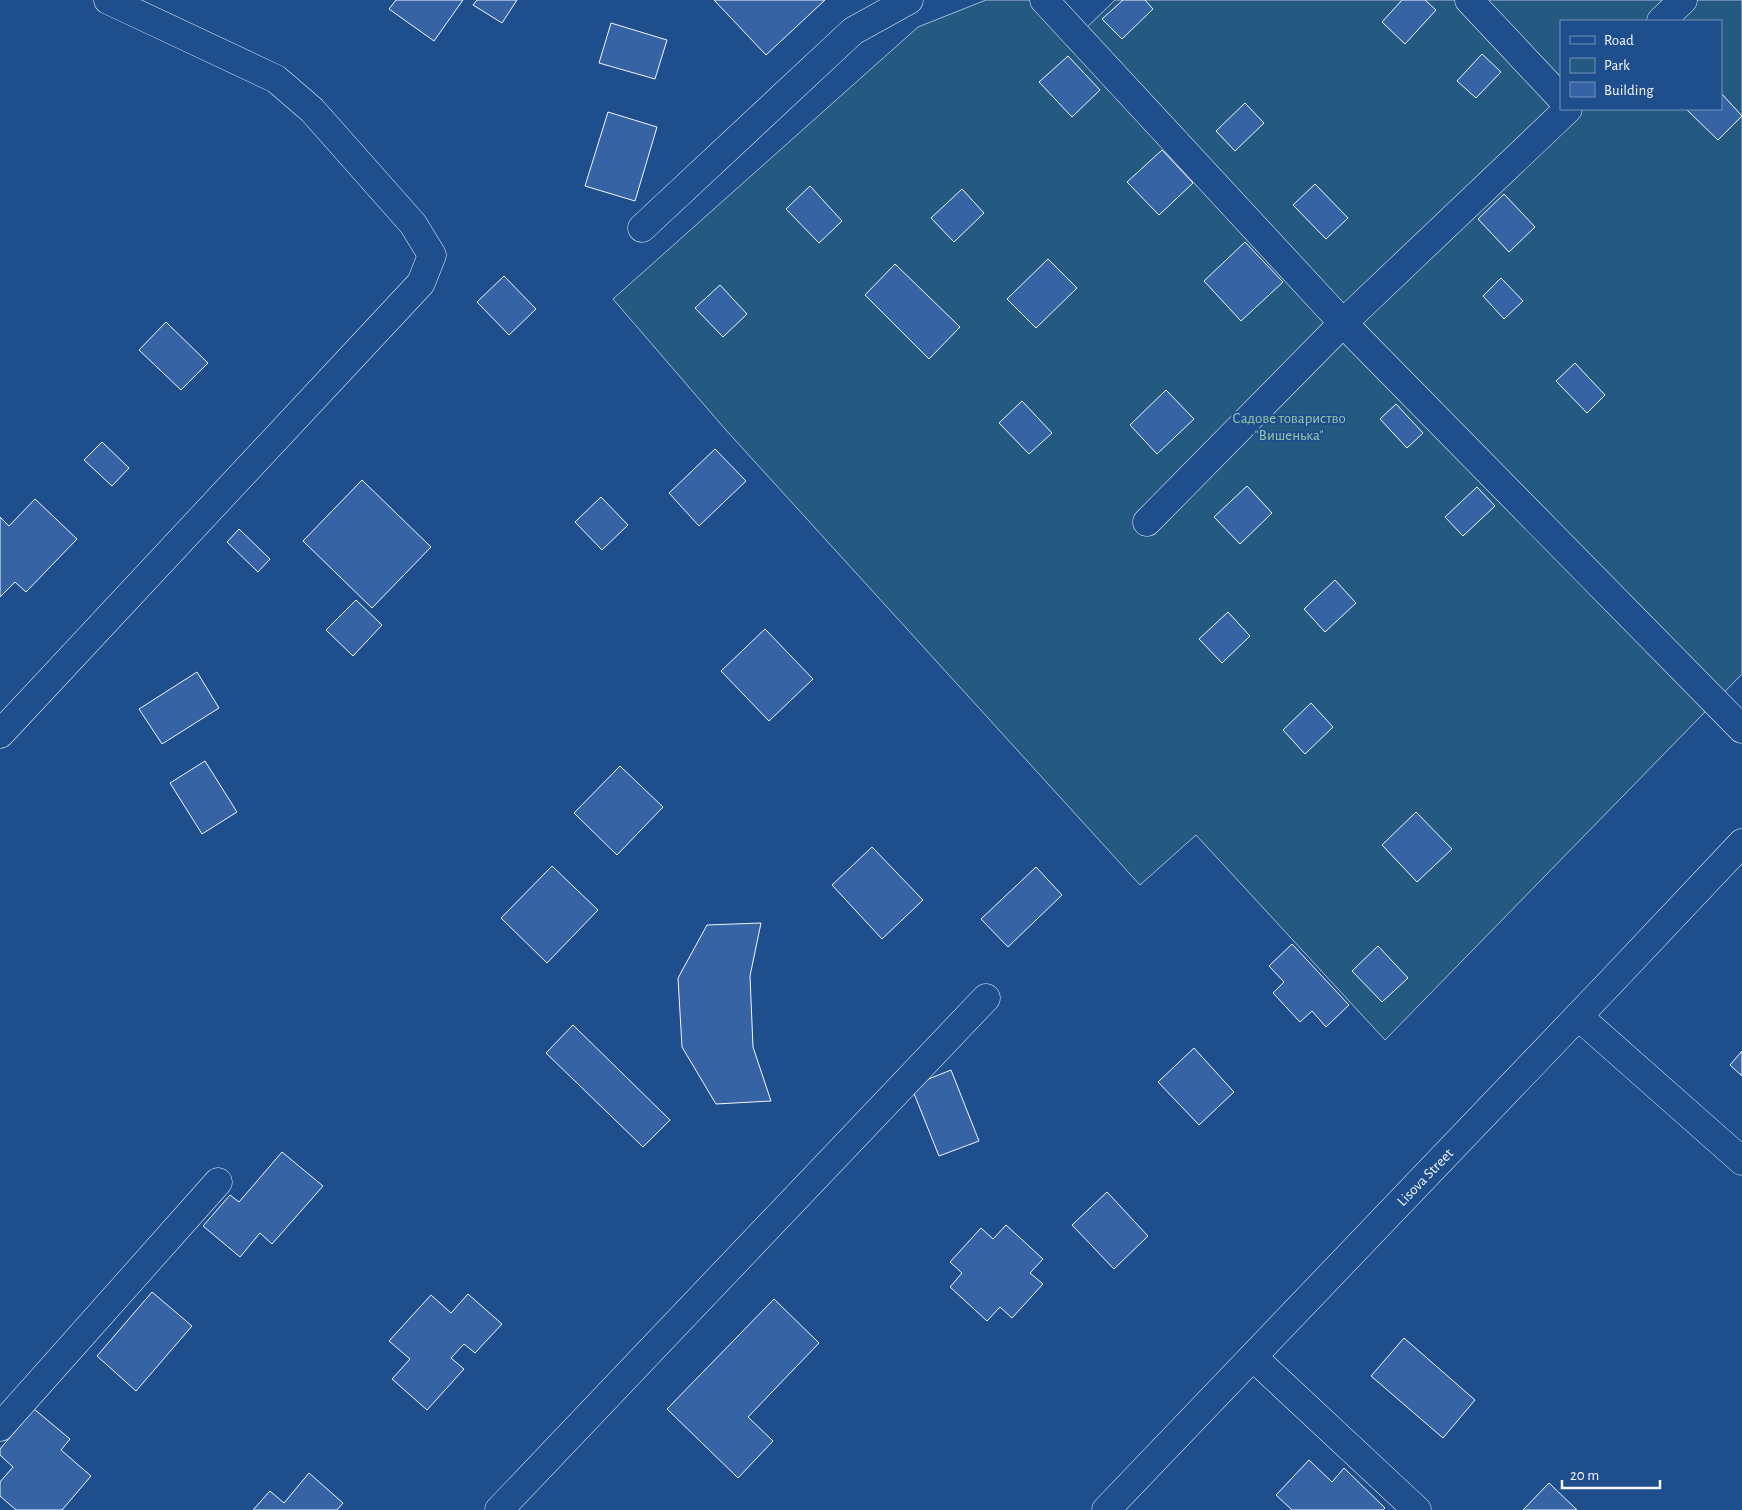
<svg xmlns="http://www.w3.org/2000/svg" width="1742" height="1510" viewBox="0 0 1742 1510" font-family="'Alegreya Sans',sans-serif">
	<style>
		.green { fill: #245a82; stroke: #a8bbd7; fill-rule: evenodd }
		.building { fill: #3563a3; stroke: #f2f6ff }
		.lines { fill: none; stroke-linecap: round; stroke-linejoin: round }
		.street-casing { stroke: #f2f6ff; stroke-width: 29 }
		.street { stroke: #1f4e8c; stroke-width: 28 }
		.labels { text-anchor: middle; stroke-width: 4; stroke-linejoin: round; paint-order: stroke }
		.park-label { font-size: 15px; fill: #97c8a6; stroke: #1f4e8c }
		.street-label { font-size: 15px; fill: #f2f6ff; stroke: #1f4e8c }
	</style>
	<rect width="100%" height="100%" fill="#1f4e8c"/>
	<!-- green -->
	<path class="green" d="M986,0H1044L1078,36L1115,0H1742V674L1385,1040L1196,835L1140,885L725,429L613,299L918,27ZM1561,21H1721V109H1561Z"/>
	<!-- building -->
	<g class="building">
		<path d="M396,0H463L434,41L389,9Z"/>
		<path d="M477,0H517L502,23L473,5Z"/>
		<path d="M714,0H825L766,55Z"/>
		<path d="M1123,0H1145L1153,9L1122,39L1102,19Z"/>
		<path d="M1402,0H1425L1436,10L1405,44L1382,22Z"/>
		<path d="M611,23L667,40L655,79L599,63Z"/>
		<path d="M1482,54L1501,72L1476,98L1457,81Z"/>
		<path d="M1068,56L1100,90L1072,117L1039,82Z"/>
		<path d="M1721,93L1742,116L1718,140L1686,109H1721Z"/>
		<path d="M1245,103L1264,123L1235,151L1216,131Z"/>
		<path d="M608,112L657,127L635,201L585,186Z"/>
		<path d="M1162,150L1193,183L1159,215L1127,182Z"/>
		<path d="M1315,184L1348,218L1326,239L1293,205Z"/>
		<path d="M810,186L842,221L819,243L786,209Z"/>
		<path d="M962,189L984,213L954,242L931,218Z"/>
		<path d="M1504,194L1535,227L1509,252L1478,219Z"/>
		<path d="M1245,242L1283,282L1241,321L1204,281Z"/>
		<path d="M1048,259L1077,288L1036,328L1007,299Z"/>
		<path d="M895,264L960,327L929,359L865,295Z"/>
		<path d="M504,276L536,309L509,335L477,302Z"/>
		<path d="M1501,278L1523,301L1504,319L1483,296Z"/>
		<path d="M720,285L747,314L723,337L695,308Z"/>
		<path d="M166,322L208,363L181,390L139,350Z"/>
		<path d="M1575,363L1605,395L1587,413L1556,381Z"/>
		<path d="M1166,390L1194,419L1157,454L1130,425Z"/>
		<path d="M1022,401L1052,433L1029,454L999,423Z"/>
		<path d="M1396,404L1423,433L1407,448L1380,419Z"/>
		<path d="M102,442L129,468L112,486L84,460Z"/>
		<path d="M715,449L746,481L699,526L669,493Z"/>
		<path d="M362,480L431,547L372,608L303,541Z"/>
		<path d="M1247,486L1272,513L1240,544L1214,517Z"/>
		<path d="M1477,487L1495,506L1463,536L1445,517Z"/>
		<path d="M601,497L628,525L602,550L575,522Z"/>
		<path d="M35,499L77,539L26,592L15,582L0,597V517L9,526Z"/>
		<path d="M239,529L270,559L258,572L227,542Z"/>
		<path d="M1335,580L1356,603L1325,632L1304,609Z"/>
		<path d="M356,600L382,625L353,656L326,630Z"/>
		<path d="M1228,612L1250,636L1222,663L1199,639Z"/>
		<path d="M765,629L813,679L769,721L721,671Z"/>
		<path d="M197,672L219,708L162,744L139,709Z"/>
		<path d="M1311,703L1333,727L1305,754L1283,730Z"/>
		<path d="M205,761L237,812L202,834L170,783Z"/>
		<path d="M620,766L663,807L617,855L574,813Z"/>
		<path d="M1416,812L1452,849L1417,882L1382,845Z"/>
		<path d="M872,847L923,900L882,939L832,885Z"/>
		<path d="M552,866L598,910L547,963L501,918Z"/>
		<path d="M1036,867L1062,895L1008,947L981,919Z"/>
		<path d="M761,923L750,976L753,1047L771,1101L716,1104L682,1047L678,978L707,925Z"/>
		<path d="M1292,944L1349,1005L1326,1027L1312,1011L1300,1022L1273,993L1284,982L1269,966Z"/>
		<path d="M1378,946L1408,978L1382,1002L1352,971Z"/>
		<path d="M573,1025L670,1120L643,1147L546,1053Z"/>
		<path d="M1194,1048L1234,1092L1199,1125L1158,1082Z"/>
		<path d="M1742,1051V1076L1730,1065Z"/>
		<path d="M951,1070L979,1141L939,1156L911,1086Z"/>
		<path d="M282,1152L323,1186L272,1244L260,1233L240,1257L203,1226L230,1195L239,1202Z"/>
		<path d="M1107,1192L1148,1236L1114,1269L1072,1225Z"/>
		<path d="M1006,1225L1043,1259L1030,1273L1043,1284L1012,1318L1000,1307L987,1321L950,1287L962,1273L950,1262L981,1228L993,1239Z"/>
		<path d="M152,1292L192,1326L136,1391L97,1356Z"/>
		<path d="M468,1294L502,1324L475,1353L464,1344L451,1358L464,1369L427,1410L392,1379L410,1359L389,1341L431,1295L451,1313Z"/>
		<path d="M774,1299L819,1343L748,1417L773,1441L738,1478L667,1409Z"/>
		<path d="M1404,1338L1475,1400L1443,1438L1371,1376Z"/>
		<path d="M34,1409L70,1439L61,1450L91,1476L62,1510H16L0,1496V1482L13,1467L0,1455V1449Z"/>
		<path d="M1309,1460L1332,1482L1344,1468L1385,1508L1383,1510H1292L1276,1495Z"/>
		<path d="M309,1473L343,1503L337,1510H253L270,1491L284,1503Z"/>
		<path d="M1549,1483L1577,1510H1523Z"/>
	</g>
	<g class="lines">
		<defs>
			<g id="street">
				<path d="M1044,0L1343,323L1742,729"/>
				<path d="M1469,0L1561,98"/>
				<path d="M1661,21L1683,0"/>
				<path d="M642,228L853,31L909,0"/>
				<path d="M1147,522L1343,323L1568,109"/>
				<path d="M0,734L421,283L432,255L413,224L312,110L276,79L108,0"/>
				<path d="M1578,1016L1742,1161"/>
				<path d="M1253,1357L1417,1510"/>
				<path d="M0,1427L218,1182"/>
				<path d="M499,1510L986,998"/>
				<path d="M1106,1510L1609,984L1742,843"/>
			</g>
		</defs>
		<!-- street casing -->
		<use href="#street" class="street-casing"/>
		<!-- street -->
		<use href="#street" class="street"/>
	</g>
	<g class="labels">
		<!-- park labels -->
		<g class="park-label">
			<text x="1289" y="423">Садове товариство<tspan x="1289" dy="17">"Вишенька"</tspan></text>
		</g>
		<!-- street labels -->
		<g class="street-label">
			<text transform="translate(1425 1177) rotate(-46)" y="5">Lisova Street</text>
		</g>
	</g>
	<!-- legend -->
	<rect x="1560" y="20" width="162" height="90" fill="#1f4e8c" stroke="#7391ba"/>
	<rect x="1570" y="36" width="25" height="8" fill="#1f4e8c" stroke="#7391ba"/>
	<text x="1604" y="45" font-size="15" fill="#f2f6ff">Road</text>
	<rect x="1570" y="58" width="25" height="15" fill="#245a82" stroke="#7391ba"/>
	<text x="1604" y="70" font-size="15" fill="#f2f6ff">Park</text>
	<rect x="1570" y="82" width="25" height="15" fill="#3563a3" stroke="#7391ba"/>
	<text x="1604" y="95" font-size="15" fill="#f2f6ff">Building</text>
	<!-- scale -->
	<path d="M1562 1480v8h98v-8" fill="none" stroke="#f2f6ff" stroke-width="2.5"/>
	<text x="1570" y="1480" font-size="15" fill="#f2f6ff" stroke="#1f4e8c" stroke-width="4" paint-order="stroke">20 m</text>
</svg>
